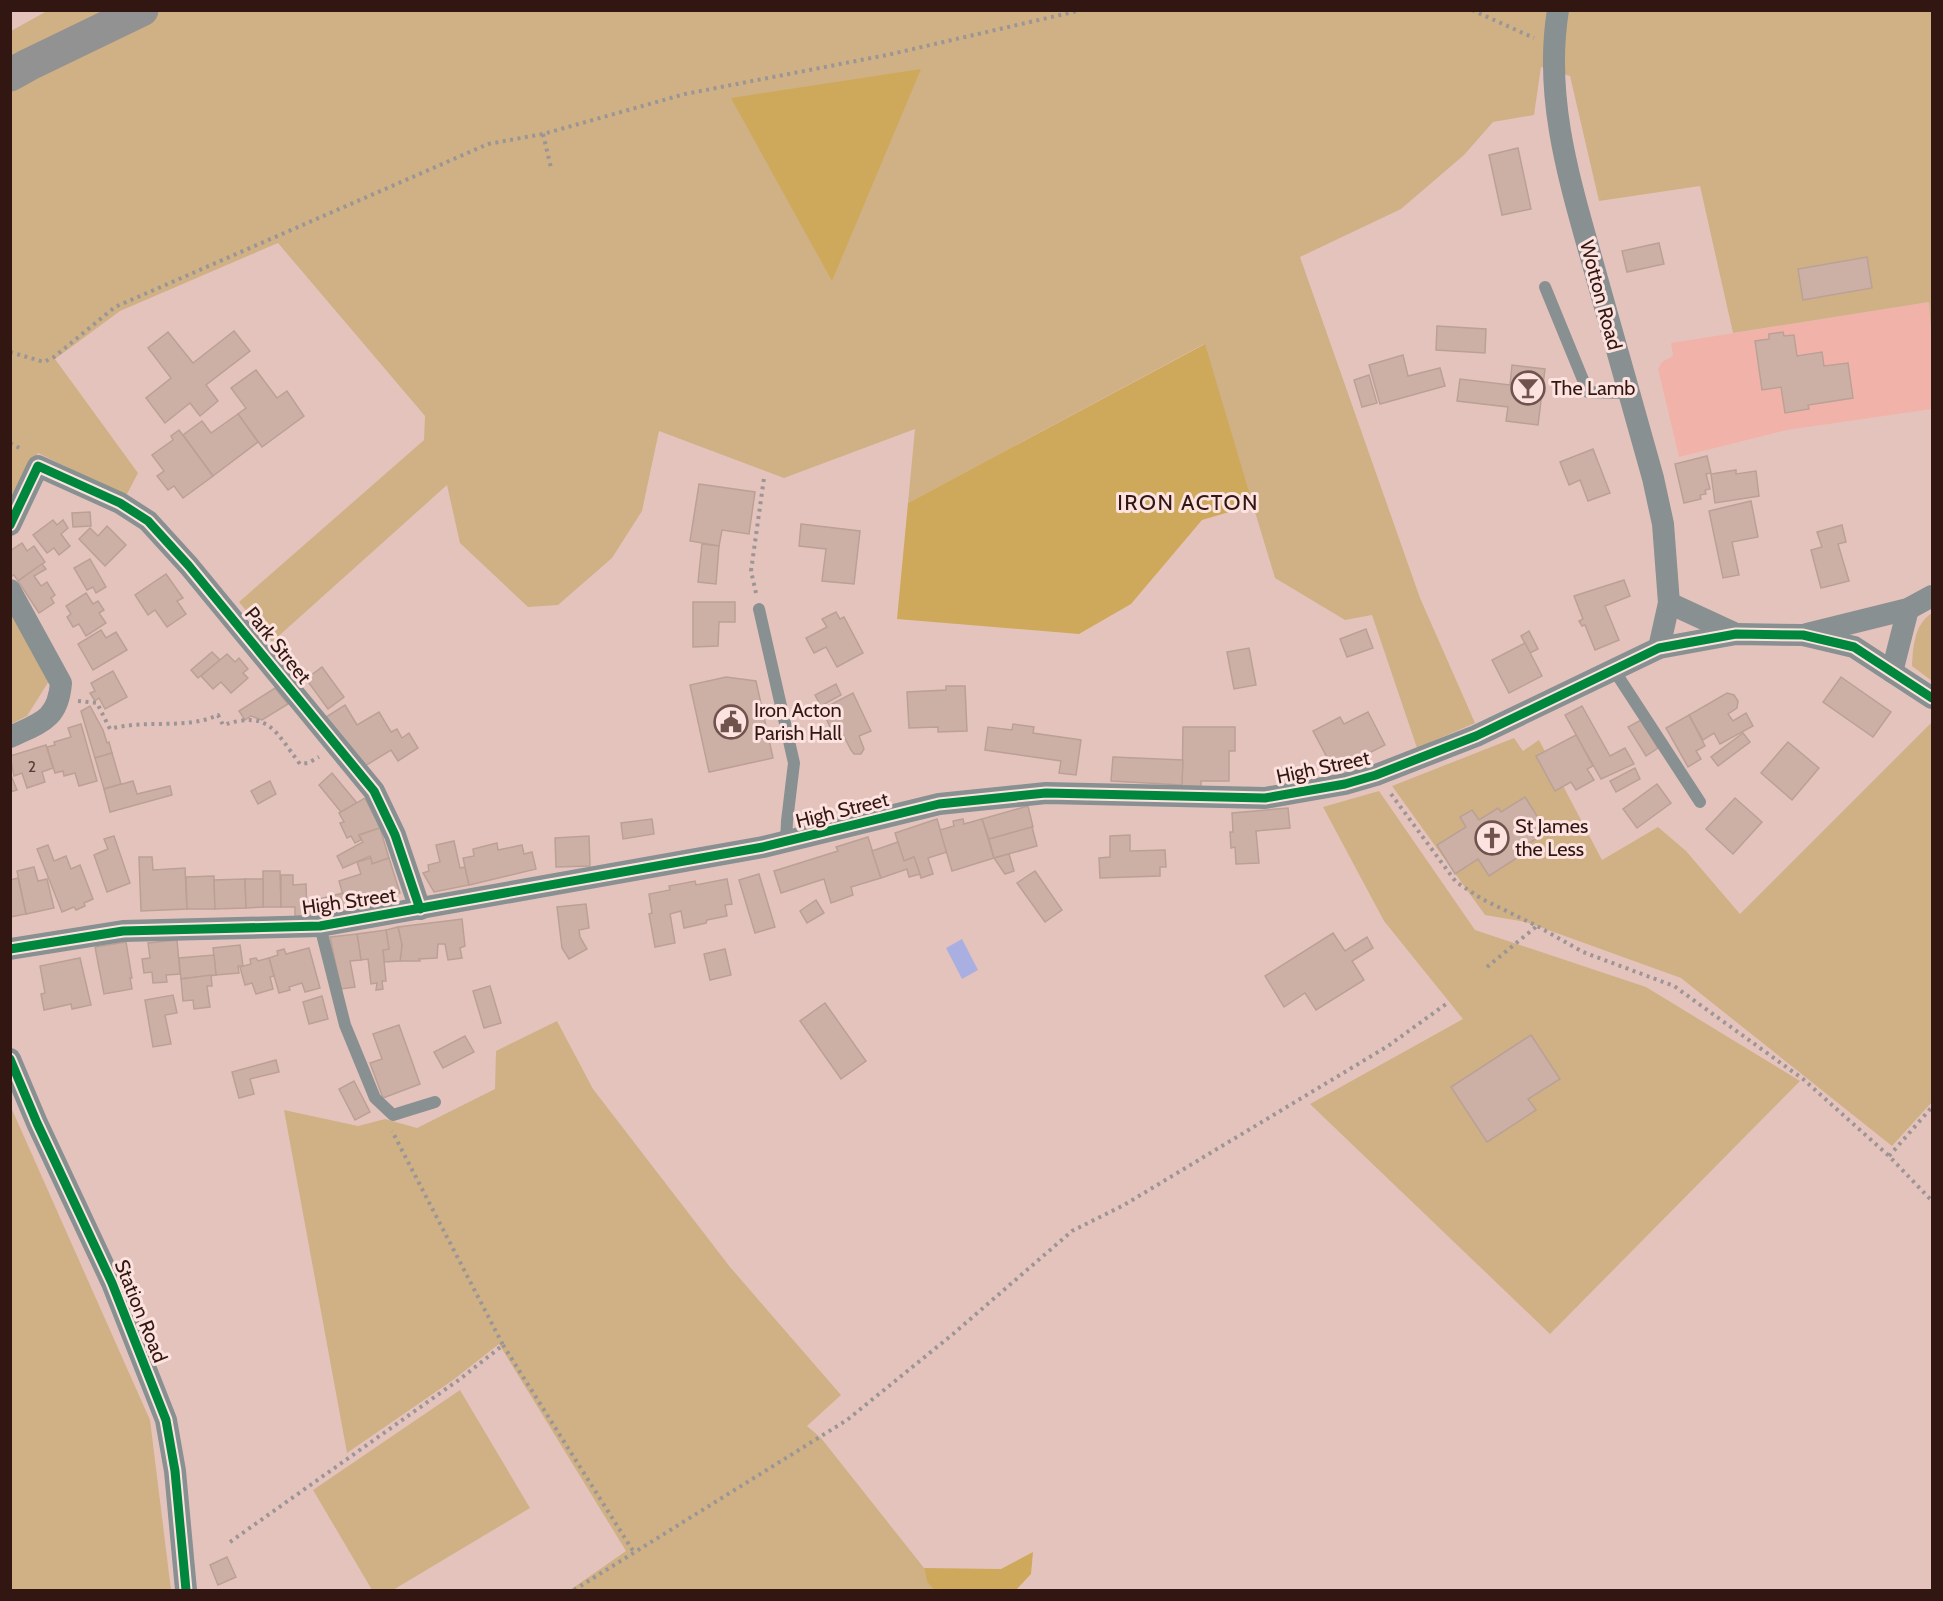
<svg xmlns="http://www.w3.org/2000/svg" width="1943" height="1601" viewBox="0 0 1943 1601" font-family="Cabin,sans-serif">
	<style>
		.built { fill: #f1b3a9 }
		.green { fill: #cfb185 }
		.forest { fill: #cea95b }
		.water { fill: #a9afe1 }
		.building { fill: #ccb0a6; stroke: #bba096; stroke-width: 1.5 }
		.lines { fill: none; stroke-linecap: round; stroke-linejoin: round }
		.path { stroke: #9b9695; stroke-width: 4; stroke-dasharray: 3 4.5; stroke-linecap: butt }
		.service { stroke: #889091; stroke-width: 12 }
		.minor { stroke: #889091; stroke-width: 22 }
		.secondary { stroke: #939292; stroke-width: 33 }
		.cycleway-casing { stroke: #fce3df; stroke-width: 13 }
		.cycleway { stroke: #00873e; stroke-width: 9 }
		.labels { text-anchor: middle; stroke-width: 6; stroke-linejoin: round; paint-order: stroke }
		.number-label { font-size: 16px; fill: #583c37 }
		.street-label { font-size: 20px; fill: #321612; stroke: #fce3df }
		.poi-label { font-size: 20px; fill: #321612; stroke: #fce3df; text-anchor: start }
		.quarter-label { font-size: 22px; letter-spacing: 1.5px; fill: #321612; stroke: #fce3df }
	</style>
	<rect width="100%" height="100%" fill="#e5c3bd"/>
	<!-- built -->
	<path class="built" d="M1929,302L1932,346V409L1787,430L1679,457L1658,369L1662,362L1673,356L1671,343Z"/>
	<!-- green -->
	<g class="green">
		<path d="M47,11H1932V346L1929,302L1733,333L1700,186L1599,201L1570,76L1541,67L1534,115L1493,122L1464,155L1401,209L1300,257L1420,598L1475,723L1417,748L1372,615L1345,620L1275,578L1204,344L908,503L915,429L784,478L659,431L642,511L612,558L558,605L528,607L460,543L447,485L272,642L239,602L424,440L425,416L278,243L120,311L55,359L138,473L126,496L38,453L11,507V31Z"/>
		<path d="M10,609L49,681L27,716L11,724Z"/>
		<path d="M1932,613V681L1912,666C1913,648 1914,624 1932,613Z"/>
		<path d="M1932,722V1102L1892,1146L1681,978L1526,922L1485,915L1392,786L1514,738L1523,751L1539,740L1602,860L1658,827L1686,851L1740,914Z"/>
		<path d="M1379,791L1475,930L1646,987L1800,1081L1550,1334L1310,1104L1463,1019L1384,921L1323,807Z"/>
		<path d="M557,1021L593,1089L730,1267L841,1395L807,1426L821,1438L924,1568L927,1582L934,1590H570L626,1551L499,1344L453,1380L347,1453L284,1110L358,1126L385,1119L417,1128L495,1089L496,1051Z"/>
		<path d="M10,1105L150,1420L171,1590H11Z"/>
		<path d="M460,1390L530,1508L393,1590H372L313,1490Z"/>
	</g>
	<!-- forest -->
	<g class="forest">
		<path d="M921,69L832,281L731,98Z"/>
		<path d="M1205,344L1253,505L1202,520L1131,604L1079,634L897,619L908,503Z"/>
		<path d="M1033,1552L1031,1574L1016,1590H934L927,1582L924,1568L1001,1569Z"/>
	</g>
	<!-- water -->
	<path class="water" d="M962,939L978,970L962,979L946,948Z"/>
	<!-- building -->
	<g class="building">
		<path d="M1518,148L1531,209L1502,215L1489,155Z"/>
		<path d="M1659,243L1664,264L1627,272L1622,251Z"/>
		<path d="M1867,257L1872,288L1803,300L1798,269Z"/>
		<path d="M1437,326L1486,329L1485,353L1436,350Z"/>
		<path d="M234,331L250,351L206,385L218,401L200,416L190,403L165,423L146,398L171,378L148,348L168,332L193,363Z"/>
		<path d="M1783,332L1784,336L1794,335L1797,356L1822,352L1824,366L1848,363L1853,398L1808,405L1809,409L1785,413L1781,387L1762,390L1755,341L1769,339V334Z"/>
		<path d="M1403,355L1408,376L1440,368L1445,386L1380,404L1369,365Z"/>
		<path d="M1512,365L1545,369L1538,425L1506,421L1508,407L1457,401L1460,379L1510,385Z"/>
		<path d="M256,370L277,398L287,391L304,416L262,447L238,414L246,408L231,388Z"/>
		<path d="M1369,375L1377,403L1362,407L1354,380Z"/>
		<path d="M238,414L258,442L213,476L183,435L202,421L211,433Z"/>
		<path d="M179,430L213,476L183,498L174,486L168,490L157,476L164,471L152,455L173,440L171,436Z"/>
		<path d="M1593,449L1610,493L1588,501L1580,480L1569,485L1560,462Z"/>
		<path d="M1707,456L1711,473L1706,474L1710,489L1705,490L1706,494L1700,495L1701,499L1684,503L1675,464Z"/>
		<path d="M1736,470V474L1756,471L1759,496L1715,503L1711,474Z"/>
		<path d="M699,484L755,492L749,534L722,530L719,546L690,541Z"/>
		<path d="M1751,501L1758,537L1732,542L1739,575L1723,578L1709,511Z"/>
		<path d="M90,512L91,526L73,527L72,513Z"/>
		<path d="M53,520L57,525L63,520L68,528L61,534L70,546L59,555L54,548L47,553L33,535Z"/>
		<path d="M801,524L860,531L854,584L822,581L826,549L799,546Z"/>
		<path d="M1842,525L1846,542L1838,544L1849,581L1821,588L1811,550L1822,547L1817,532Z"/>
		<path d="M107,526L126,545L105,566L79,539L90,528L98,536Z"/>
		<path d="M22,543L27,551L34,546L45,562L18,581L14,575L10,577V551Z"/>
		<path d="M702,544L719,546L716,584L698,582Z"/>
		<path d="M90,559L106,587L96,593L93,587L87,590L74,568Z"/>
		<path d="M42,564L46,569L34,576L41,586L47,582L55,595L51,598L54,603L39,613L18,581Z"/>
		<path d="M166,574L183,598L177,601L186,614L167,627L155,610L148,615L135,595Z"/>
		<path d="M1624,580L1630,596L1605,606L1619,640L1595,650L1585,625L1582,626L1579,621L1583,619L1574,596Z"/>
		<path d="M86,593L93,604L98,601L104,610L99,613L106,623L86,636L79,624L73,627L67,617L71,614L66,606Z"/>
		<path d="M693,602H735V622H719L718,646L693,647Z"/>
		<path d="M836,612L840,619L844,617L863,653L837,667L826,647L814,653L806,638L827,627L822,619Z"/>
		<path d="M1366,629L1373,648L1347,657L1340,639Z"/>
		<path d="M101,630L106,638L116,632L127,650L93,670L78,644Z"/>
		<path d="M1529,631L1538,649L1530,653L1521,636Z"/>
		<path d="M1525,643L1542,676L1509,693L1492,660Z"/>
		<path d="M1249,648L1256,685L1234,689L1227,652Z"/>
		<path d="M212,652L220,660L198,678L191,670Z"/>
		<path d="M227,654L235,662L239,658L248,669L243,673L248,678L231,693L221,682L213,689L201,676Z"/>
		<path d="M322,667L344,697L328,709L306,679Z"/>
		<path d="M113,671L127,697L105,709L99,698L95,701L90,693L95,691L91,683Z"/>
		<path d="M726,677L756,681L773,758L709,772L690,685Z"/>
		<path d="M1841,677L1891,712L1873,737L1823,702Z"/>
		<path d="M836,684L841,695L821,706L815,695Z"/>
		<path d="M946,686H965L967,731L938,732V727L909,728L907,692L946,690Z"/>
		<path d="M275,688L288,704L262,720L251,716L245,720L239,711Z"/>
		<path d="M853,693L871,731L859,736L864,749L861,754H854L851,750L837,723L830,727L822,709Z"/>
		<path d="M1727,693L1734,695L1738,701L1737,708L1728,714L1733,721L1746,713L1753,726L1720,744L1714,733L1703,740L1689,715Z"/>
		<path d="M345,705L357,725L379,712L391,732L397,729L402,738L409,733L418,748L398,761L391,750L360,769L323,719Z"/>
		<path d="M90,706L103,730L107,743L109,742L112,753L95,758L81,711Z"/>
		<path d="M1582,706L1610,756L1625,748L1634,764L1601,779L1565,715Z"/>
		<path d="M1368,712L1385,745L1365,755L1369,763L1338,778L1313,731L1340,717L1344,724Z"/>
		<path d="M1689,715L1705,746L1696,751L1701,759L1688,767L1666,728Z"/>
		<path d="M1641,720L1658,748L1646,756L1628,727Z"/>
		<path d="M81,724L97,781L79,786L75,773L64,776L63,771L55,773L47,747L55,745L54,742L71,737L68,728Z"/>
		<path d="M1013,724L1034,727L1033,733L1081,740L1076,775L1059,773L1061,761L985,750L988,727L1012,730Z"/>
		<path d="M1183,727H1235V751H1229V781H1201V787L1182,786Z"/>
		<path d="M1743,733L1750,742L1718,766L1711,757Z"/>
		<path d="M1576,735L1593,766L1587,769L1594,780L1576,790L1571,782L1555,791L1536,756Z"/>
		<path d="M1788,742L1819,768L1792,800L1761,773Z"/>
		<path d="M46,745L53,768L42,772L45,782L27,788L22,773L14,776L10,756Z"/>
		<path d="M112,753L121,784L104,789L95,758Z"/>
		<path d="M1113,757L1183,760L1182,785L1111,781Z"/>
		<path d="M1635,768L1640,779L1616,792L1610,781Z"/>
		<path d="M10,773L17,790L10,792Z"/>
		<path d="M332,773L357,803L341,812L319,785Z"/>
		<path d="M133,781L137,794L170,786L172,795L110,812L104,789Z"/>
		<path d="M270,781L276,794L258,804L251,791Z"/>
		<path d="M1657,784L1671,803L1637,828L1623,809Z"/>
		<path d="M1525,797L1547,832L1523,847L1526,852L1489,876L1478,859L1455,874L1437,845L1466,827L1460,817L1472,810L1479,820L1498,808L1501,812Z"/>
		<path d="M365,798L380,828L359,835L361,840L355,843L351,836L347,838L340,823L344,822L339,813Z"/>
		<path d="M1735,798L1762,822L1733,854L1706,829Z"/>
		<path d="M1028,806L1033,827L989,839L982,819Z"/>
		<path d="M1288,808L1290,828L1256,831L1259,863L1236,864L1235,847L1231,848L1230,832H1233L1232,813Z"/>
		<path d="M652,819L654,834L623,839L621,823Z"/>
		<path d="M937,819L947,852L928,858L933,874L921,878L914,857L904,861L895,833Z"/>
		<path d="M963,819L964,824L982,819L994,858L952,871L940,830L954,826L953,821Z"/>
		<path d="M1032,827L1037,846L994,858L989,839Z"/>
		<path d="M380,828L389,858L372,864L370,856L343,868L337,856L363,842L359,835Z"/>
		<path d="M1130,835V851L1165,850L1166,867H1160V876L1100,878L1099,858L1110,857V836Z"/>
		<path d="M114,836L130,883L107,892L94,855L108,849L104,839Z"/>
		<path d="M589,836L590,866L556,867L555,838Z"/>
		<path d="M868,837L881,878L851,887L853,895L831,903L824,879L781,893L774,871L838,851L836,847Z"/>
		<path d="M454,841L460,868L465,867L469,885L434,892L423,873L429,871L428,865L440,862L436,845Z"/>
		<path d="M898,842L904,861L914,857L920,874L909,877L907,869L881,878L872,851Z"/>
		<path d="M497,843L498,850L522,845L524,854L532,852L536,869L469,885L463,858L474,856L473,849Z"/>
		<path d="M48,845L54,861L66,856L71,869L80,865L93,899L84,903L85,906L76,910L74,907L62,912L37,849Z"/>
		<path d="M1009,854L1014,871L1005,874L994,858Z"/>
		<path d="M139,857H152L153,870L185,868L187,909L141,911Z"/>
		<path d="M371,858L372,864L389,858L400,893L347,909L339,881L361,874L357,862Z"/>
		<path d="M34,867L38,881L47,879L54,908L26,914L17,871Z"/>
		<path d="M263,871H280L281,907H263Z"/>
		<path d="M1035,871L1062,910L1045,922L1017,883Z"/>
		<path d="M759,874L775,927L755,933L739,880Z"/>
		<path d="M281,875H293V885L306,884L307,916H295V907H281Z"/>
		<path d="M214,876L215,909H187L186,877Z"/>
		<path d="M18,878L26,914L10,917V880Z"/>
		<path d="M245,879L246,908L215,909L214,880Z"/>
		<path d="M245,879H263V907L246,908Z"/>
		<path d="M727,879L732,904L725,905L727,916L707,920L706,923L684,928L681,911L670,914L675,943L655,947L649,914L652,913L649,894L670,890L669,886L695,881L696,885Z"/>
		<path d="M343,893L347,909L323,915L319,899Z"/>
		<path d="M816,900L824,913L807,923L800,911Z"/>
		<path d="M307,901H319L322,914H307Z"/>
		<path d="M586,904L589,928L579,930L580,937L587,949L569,959L562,948L557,907Z"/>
		<path d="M462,919L465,946L460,948L462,958L448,960L445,944H438L437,958L419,959L420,961H400L402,945L398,927Z"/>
		<path d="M398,927L402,945L400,961L384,962L383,950L389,949L386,930Z"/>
		<path d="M386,930L389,949L383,950L386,981H382L383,989L376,990L377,983L371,984L368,959L361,960L357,934Z"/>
		<path d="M1333,933L1345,951L1367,937L1373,948L1352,961L1364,980L1316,1010L1305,993L1284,1007L1265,976Z"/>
		<path d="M357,934L361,960L350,961L355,987L341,989L330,937Z"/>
		<path d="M177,940L180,974L166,975L167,982L153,983L152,972L144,973L142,959L150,958L148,943Z"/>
		<path d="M126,942L132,978H130L132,989L104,994L95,947Z"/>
		<path d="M240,945L243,966H238L239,973L216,975L213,948Z"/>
		<path d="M309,948L320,988L305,992L302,983L289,987L290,990L279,993L269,958L278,955L277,951L284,949L286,954Z"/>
		<path d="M725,949L731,975L710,980L704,954Z"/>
		<path d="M214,955L216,975L181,979L179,958Z"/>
		<path d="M80,958L91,1005L72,1009L71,1004L44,1010L41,994L45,993L40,966Z"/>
		<path d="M256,958L258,961L269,958L274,976L270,977L273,989L256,994L252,983L245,985L240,967L251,964L250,959Z"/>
		<path d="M211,975L212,986H207L210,1007L194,1009L193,1000L183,1001L181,979Z"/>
		<path d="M490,986L501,1023L484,1028L473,991Z"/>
		<path d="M173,995L177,1013L165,1015L171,1044L153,1047L145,1000Z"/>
		<path d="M322,996L328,1019L309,1024L303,1002Z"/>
		<path d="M825,1003L866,1061L841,1079L800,1021Z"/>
		<path d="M399,1025L420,1084L383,1098L370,1063L382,1059L373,1034Z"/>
		<path d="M1531,1035L1560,1079L1528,1099L1536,1110L1487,1142L1451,1087Z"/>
		<path d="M465,1036L474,1052L443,1068L434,1052Z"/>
		<path d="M276,1060L279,1072L250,1079L254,1094L239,1098L232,1072Z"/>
		<path d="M354,1081L370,1112L355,1120L339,1089Z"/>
		<path d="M227,1557L236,1577L218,1585L210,1565Z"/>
	</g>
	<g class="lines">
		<!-- path -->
		<g class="path">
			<path d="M1472,10L1534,38"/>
			<path d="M543,134L551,168"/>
			<path d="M10,352L44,362L54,357L115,307L488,144L543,134L685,94L887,55L1082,10"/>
			<path d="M10,443L23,450"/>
			<path d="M756,593L751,571L764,478"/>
			<path d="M78,701L97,703L110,729C144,719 187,730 218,715L223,725C269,710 275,731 300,764L308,763L319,757"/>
			<path d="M1391,794L1456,882L1482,899L1537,926L1583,952L1674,986L1803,1079L1889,1156L1932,1201"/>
			<path d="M1487,967L1537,926"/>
			<path d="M1889,1156L1932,1107"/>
			<path d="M503,1345L635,1554"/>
			<path d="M230,1542L460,1379L503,1345L392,1131"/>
			<path d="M574,1590L847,1420L953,1334L1072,1231L1124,1205L1388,1046L1446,1004"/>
		</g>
		<!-- service -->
		<g class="service">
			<path d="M1545,287L1588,392L1629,393"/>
			<path d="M759,609L794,763L787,821L786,842"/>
			<path d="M1614,670L1700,802"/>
			<path d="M320,926L345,1025L375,1098L393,1115L435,1102"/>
		</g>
		<!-- minor -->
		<g class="minor">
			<path d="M1558,10C1543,102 1572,188 1596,275C1615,343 1634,411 1653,478L1663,524L1669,603L1659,648"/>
			<path d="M10,525L38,466L120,503L148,521L189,566L374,791L395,835L420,909"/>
			<path d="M10,590L61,683C58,720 40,723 10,737"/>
			<path d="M1669,603L1736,634"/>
			<path d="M1807,634L1908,609L1932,596"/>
			<path d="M1892,672L1908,609"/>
			<path d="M10,949L123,931L320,926L763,847L939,804L1046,793L1265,798L1345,784L1376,775L1476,736L1659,648L1736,634L1803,635L1854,647L1932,698"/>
			<path d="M10,1059L37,1123L112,1283L166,1420L175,1471L186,1590"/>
		</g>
		<!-- secondary -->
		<path class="secondary" d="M10,75L28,65L142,10"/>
		<defs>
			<g id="cycleway">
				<path d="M10,525L38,466L120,503L148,521L189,566L374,791L395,835L420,909"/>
				<path d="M10,949L123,931L320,926L763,847L939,804L1046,793L1265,798L1345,784L1376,775L1476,736L1659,648L1736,634L1803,635L1854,647L1932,698"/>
				<path d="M10,1059L37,1123L112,1283L166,1420L175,1471L186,1590"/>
			</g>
		</defs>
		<!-- cycleway casing -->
		<use href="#cycleway" class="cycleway-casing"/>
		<!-- cycleway -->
		<use href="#cycleway" class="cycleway"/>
	</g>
	<!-- icons -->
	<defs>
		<symbol id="bar-ring" viewBox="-11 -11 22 22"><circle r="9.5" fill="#fce3df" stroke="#71534e" stroke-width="1.5"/><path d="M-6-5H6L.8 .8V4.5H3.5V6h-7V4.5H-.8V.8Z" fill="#71534e"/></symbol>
		<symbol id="civic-ring" viewBox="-11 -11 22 22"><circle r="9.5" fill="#fce3df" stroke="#71534e" stroke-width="1.5"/><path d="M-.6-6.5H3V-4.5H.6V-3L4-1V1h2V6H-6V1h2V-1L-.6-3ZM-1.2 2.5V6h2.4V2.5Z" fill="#71534e"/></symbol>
		<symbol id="church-ring" viewBox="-11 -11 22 22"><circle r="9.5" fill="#fce3df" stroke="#71534e" stroke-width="1.5"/><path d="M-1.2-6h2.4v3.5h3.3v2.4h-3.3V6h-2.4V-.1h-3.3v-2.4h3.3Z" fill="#71534e"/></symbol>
	</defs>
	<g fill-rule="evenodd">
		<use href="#bar-ring" x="1509" y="369" width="38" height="38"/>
		<use href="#civic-ring" x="712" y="703" width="38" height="38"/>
		<use href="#church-ring" x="1473" y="819" width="38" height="38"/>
	</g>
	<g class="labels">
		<!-- number labels -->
		<g class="number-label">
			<text x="32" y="772">2</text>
		</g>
		<!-- street labels -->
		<g class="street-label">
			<text transform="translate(1601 295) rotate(75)" y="7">Wotton Road</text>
			<text transform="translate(278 645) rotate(51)" y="7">Park Street</text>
			<text transform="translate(1323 767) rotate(-12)" y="7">High Street</text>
			<text transform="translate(842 810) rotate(-14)" y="7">High Street</text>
			<text transform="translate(349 901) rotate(-8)" y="7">High Street</text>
			<text transform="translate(141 1311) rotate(68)" y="7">Station Road</text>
		</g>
		<!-- poi labels -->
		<g class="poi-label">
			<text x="1551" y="395">The Lamb</text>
			<text x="754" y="717">Iron Acton<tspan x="754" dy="23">Parish Hall</tspan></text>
			<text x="1515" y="833">St James<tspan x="1515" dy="23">the Less</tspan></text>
		</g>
		<!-- quarter labels -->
		<g class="quarter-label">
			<text x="1188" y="510">IRON ACTON</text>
		</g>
	</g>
	<!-- border -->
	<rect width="1943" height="1601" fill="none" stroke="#321612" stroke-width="24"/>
</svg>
